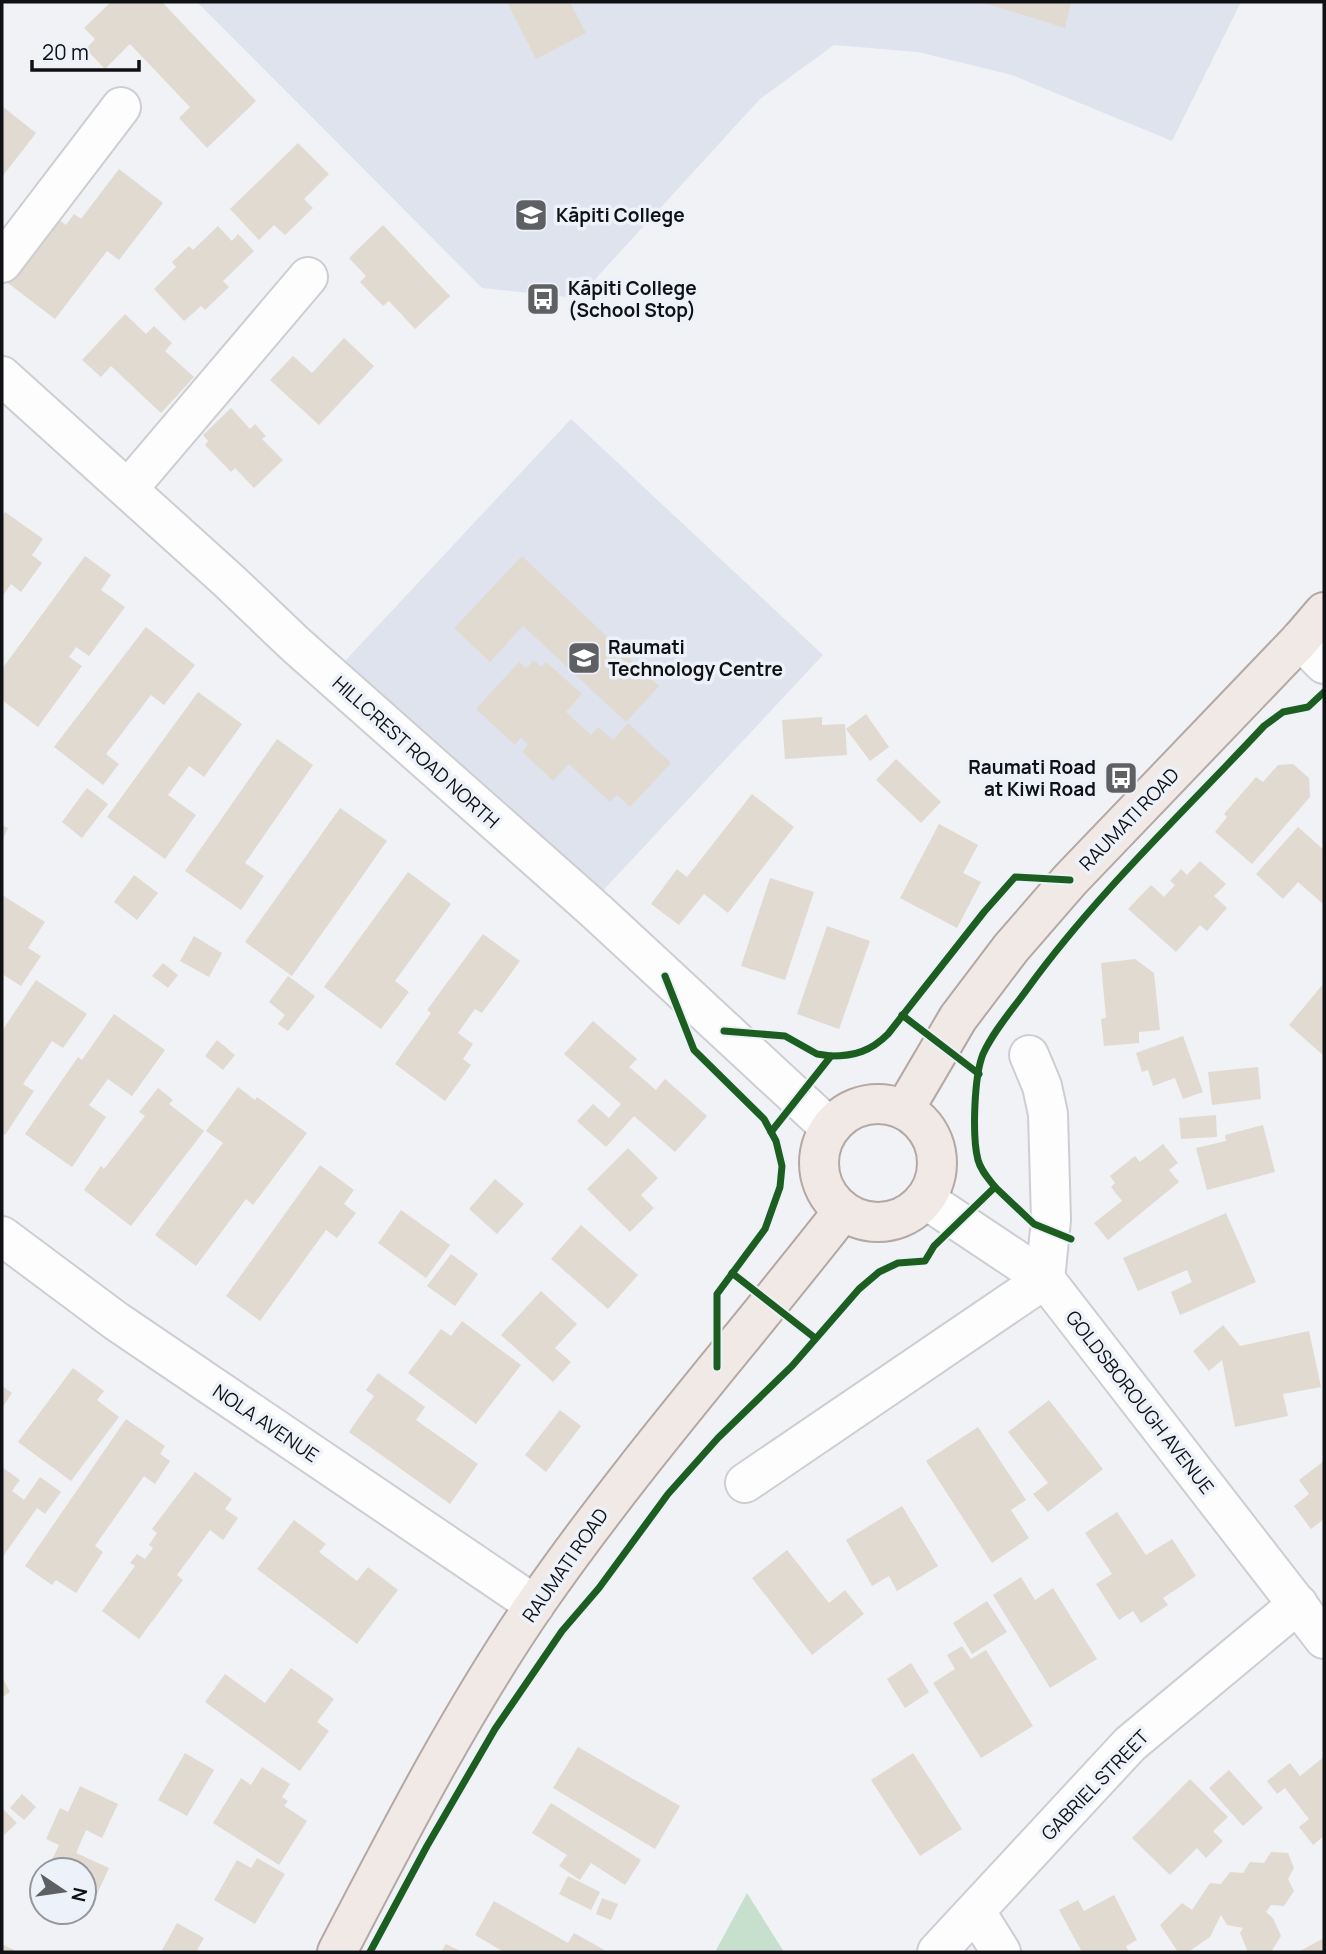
<svg xmlns="http://www.w3.org/2000/svg" width="1326" height="1954" viewBox="0 0 1326 1954" font-family="Manrope,sans-serif">
	<style>
		.built { fill: #dfe3ee }
		.green { fill: #c7e0ce }
		.building { fill: #e1dad0 }
		.lines { fill: none; stroke-linecap: round; stroke-linejoin: round }
		.minor-casing { stroke: #cdced2; stroke-width: 42 }
		.major-casing { stroke: #b4a8a5; stroke-width: 42 }
		.minor { stroke: #fdfdfe; stroke-width: 38 }
		.major { stroke: #f0e9e6; stroke-width: 38 }
		.cycleway-casing { stroke: #edf1f9; stroke-width: 11 }
		.cycleway { stroke: #1b5e20; stroke-width: 7 }
		.labels { text-anchor: middle; stroke-width: 7; stroke-linejoin: round; paint-order: stroke }
		.poi-label { font-size: 19px; font-weight: bold; fill: #101114; stroke: #edf1f9; text-anchor: start }
		.street-label { font-size: 19px; fill: #101114; stroke: #edf1f9 }
	</style>
	<rect width="100%" height="100%" fill="#f0f2f6"/>
	<!-- built -->
	<g class="built">
		<path d="M197,2H1241L1172,141L1012,75L918,52L834,45L760,99L578,298L482,288Z"/>
		<path d="M571,419L823,655L596,898L345,661Z"/>
	</g>
	<!-- green -->
	<path class="green" d="M747,1893L784,1952H715Z"/>
	<!-- building -->
	<g class="building">
		<path d="M111,2H162L256,101L207,148L179,118L190,107L130,44L105,69L86,49L95,39L84,28Z"/>
		<path d="M507,2H570L586,33L536,59Z"/>
		<path d="M981,2H1071L1065,28Z"/>
		<path d="M2,106L36,133L2,177Z"/>
		<path d="M298,143L329,174L304,199L313,208L285,235L274,225L259,240L230,209Z"/>
		<path d="M119,169L163,203L119,260L107,251L55,319L4,280L53,215L66,225L74,214L81,219Z"/>
		<path d="M383,225L450,296L415,329L389,301L383,306L360,282L366,276L349,258Z"/>
		<path d="M218,226L232,241L238,234L254,251L223,281L229,287L205,310L201,306L184,321L154,289L176,267L172,262L189,246L193,250Z"/>
		<path d="M125,314L146,334L154,326L172,343L165,351L194,377L161,413L111,366L101,377L82,360Z"/>
		<path d="M344,338L374,366L319,425L270,380L293,356L312,373Z"/>
		<path d="M231,408L250,429L255,424L266,436L262,439L283,460L254,488L235,468L231,472L205,445L208,441L203,435Z"/>
		<path d="M5,512L43,539L32,555L42,563L21,592L11,584L2,597V516Z"/>
		<path d="M85,556L111,575L101,590L125,607L89,656L76,647L69,657L82,666L38,727L2,700V669Z"/>
		<path d="M522,556L659,686L626,722L523,626L490,662L454,628Z"/>
		<path d="M146,627L195,665L164,705L151,695L106,754L119,764L103,785L54,747Z"/>
		<path d="M534,660L541,667L546,662L582,694L566,712L591,735L598,727L613,740L628,723L671,763L630,807L617,795L610,802L569,764L553,781L522,752L528,744L521,738L515,745L476,709L519,662L526,668Z"/>
		<path d="M198,692L242,724L204,777L189,766L168,795L196,815L165,859L107,817Z"/>
		<path d="M866,714L889,747L870,761L846,729Z"/>
		<path d="M822,717V725L845,724L847,755L785,759L782,720Z"/>
		<path d="M277,739L313,765L245,863L264,876L241,910L185,871Z"/>
		<path d="M896,759L941,802L921,823L876,780Z"/>
		<path d="M1293,764L1309,778L1310,797L1252,864L1215,832L1227,817L1224,814L1256,777L1263,782L1278,765Z"/>
		<path d="M87,788L108,804L82,838L62,822Z"/>
		<path d="M752,794L794,827L728,913L704,894L679,925L651,904L677,869L687,877Z"/>
		<path d="M340,808L387,841L292,976L245,942Z"/>
		<path d="M939,824L978,845L963,873L981,882L957,928L900,898Z"/>
		<path d="M2,825L8,828L2,841Z"/>
		<path d="M1298,827L1324,850L1323,904L1298,882L1283,899L1256,874Z"/>
		<path d="M1200,861L1226,884L1214,896L1227,908L1207,931L1200,925L1176,952L1128,909L1151,885L1164,897L1175,885L1170,881L1181,869L1187,875Z"/>
		<path d="M408,872L451,904L395,981L409,992L381,1029L324,987Z"/>
		<path d="M134,875L158,893L137,920L114,902Z"/>
		<path d="M770,878L814,892L785,980L741,966Z"/>
		<path d="M2,895L45,922L28,948L41,956L21,986L2,974Z"/>
		<path d="M827,926L870,941L839,1029L797,1014Z"/>
		<path d="M483,934L520,961L482,1013L475,1009L458,1033L473,1044L463,1059L471,1065L445,1101L395,1064L431,1013L427,1010Z"/>
		<path d="M194,936L222,953L209,977L180,961Z"/>
		<path d="M1135,959L1154,973L1160,1030L1139,1032V1043L1104,1046L1101,1019L1106,1018L1101,963Z"/>
		<path d="M163,963L178,975L168,988L152,976Z"/>
		<path d="M288,976L315,996L288,1031L278,1024L285,1015L269,1002Z"/>
		<path d="M36,980L87,1014L63,1048L52,1041L23,1084L34,1091L5,1135L2,1133V1031Z"/>
		<path d="M1324,983V1056L1289,1025Z"/>
		<path d="M114,1014L165,1050L132,1096L108,1079L89,1105L106,1117L72,1167L25,1134L78,1057L82,1060Z"/>
		<path d="M593,1021L637,1059L629,1067L656,1090L665,1079L707,1116L675,1152L634,1116L606,1147L577,1121L593,1104L609,1118L621,1104L564,1054Z"/>
		<path d="M1183,1036L1203,1092L1183,1099L1175,1078L1153,1086L1148,1070L1142,1072L1136,1053Z"/>
		<path d="M217,1040L235,1055L223,1070L205,1056Z"/>
		<path d="M1258,1067L1261,1099L1212,1105L1208,1072Z"/>
		<path d="M238,1087L255,1100L257,1097L307,1133L253,1205L246,1199L196,1266L155,1235L223,1143L206,1131Z"/>
		<path d="M158,1088L173,1100L169,1104L204,1131L131,1226L84,1190L101,1166L104,1169L145,1116L139,1112Z"/>
		<path d="M1216,1115L1217,1137L1181,1139L1179,1118Z"/>
		<path d="M1263,1125L1275,1172L1207,1190L1196,1148L1226,1141L1225,1135Z"/>
		<path d="M1163,1144L1178,1163L1169,1170L1179,1182L1108,1240L1094,1223L1122,1201L1111,1187L1115,1183L1110,1176L1135,1156L1140,1162Z"/>
		<path d="M628,1148L658,1178L641,1195L654,1208L630,1232L587,1189Z"/>
		<path d="M320,1165L354,1190L344,1204L356,1213L337,1238L326,1230L260,1321L226,1296Z"/>
		<path d="M495,1179L524,1204L497,1234L469,1209Z"/>
		<path d="M401,1210L450,1245L426,1278L378,1243Z"/>
		<path d="M1226,1213L1256,1282L1180,1315L1171,1292L1192,1282L1187,1270L1138,1291L1123,1258Z"/>
		<path d="M581,1225L638,1275L608,1309L551,1259Z"/>
		<path d="M451,1254L478,1274L455,1306L427,1286Z"/>
		<path d="M541,1291L577,1324L555,1348L571,1362L553,1382L501,1335Z"/>
		<path d="M462,1321L521,1365L476,1424L408,1373L441,1329L451,1336Z"/>
		<path d="M1223,1325L1240,1346L1309,1331L1321,1387L1283,1394L1288,1416L1235,1427L1222,1360L1209,1371L1193,1351Z"/>
		<path d="M73,1368L104,1391L97,1400L119,1417L71,1481L18,1442Z"/>
		<path d="M378,1373L425,1407L416,1420L478,1464L450,1504L349,1432L374,1396L366,1390Z"/>
		<path d="M2,1386L12,1393L2,1408Z"/>
		<path d="M1049,1400L1103,1469L1048,1512L1033,1494L1048,1483L1008,1432Z"/>
		<path d="M560,1410L581,1426L546,1472L525,1455Z"/>
		<path d="M126,1419L165,1446L160,1454L170,1461L155,1484L144,1476L95,1546L103,1552L76,1593L56,1580L52,1585L25,1566Z"/>
		<path d="M978,1427L1026,1500L1011,1510L1029,1538L992,1563L926,1461Z"/>
		<path d="M1324,1461V1519L1311,1529L1294,1506L1309,1494L1299,1480Z"/>
		<path d="M2,1467L20,1480L12,1491L24,1500L40,1477L61,1492L45,1514L37,1508L2,1558Z"/>
		<path d="M195,1472L232,1499L225,1509L238,1518L223,1540L210,1530L177,1575L183,1580L139,1639L102,1611L135,1566L130,1563L137,1554L145,1559L153,1548L149,1545L157,1533L152,1529Z"/>
		<path d="M902,1506L938,1566L897,1591L889,1576L872,1586L846,1540Z"/>
		<path d="M1117,1512L1146,1555L1172,1539L1196,1576L1163,1598L1168,1605L1141,1623L1133,1611L1119,1620L1096,1584L1112,1574L1085,1533Z"/>
		<path d="M294,1520L326,1544L319,1552L357,1581L368,1567L398,1590L357,1644L257,1569Z"/>
		<path d="M787,1550L829,1603L845,1590L864,1614L812,1655L752,1578Z"/>
		<path d="M1021,1577L1035,1600L1053,1588L1097,1659L1050,1688L993,1595Z"/>
		<path d="M987,1601L1007,1632L972,1654L953,1623Z"/>
		<path d="M962,1646L971,1659L986,1650L1033,1726L981,1758L933,1683L955,1669L947,1655Z"/>
		<path d="M911,1663L929,1692L905,1708L887,1679Z"/>
		<path d="M291,1668L334,1699L317,1722L329,1731L300,1771L205,1702L225,1674L265,1703Z"/>
		<path d="M2,1677L10,1692L2,1697Z"/>
		<path d="M578,1747L680,1806L655,1849L553,1788Z"/>
		<path d="M185,1753L214,1770L187,1816L158,1800Z"/>
		<path d="M913,1753L962,1829L920,1856L871,1780Z"/>
		<path d="M1324,1757V1836L1313,1845L1299,1827L1309,1819L1285,1788L1277,1794L1267,1781L1290,1763L1300,1776Z"/>
		<path d="M262,1767L290,1784L282,1797L288,1801L284,1806L307,1821L279,1865L213,1823L241,1778L251,1785Z"/>
		<path d="M1229,1770L1263,1808L1243,1826L1209,1788Z"/>
		<path d="M1190,1779L1228,1817L1213,1831L1223,1841L1206,1858L1197,1848L1170,1875L1132,1838Z"/>
		<path d="M80,1786L118,1804L102,1838L86,1830L76,1853L109,1868L91,1907L84,1903V1870H47L59,1845L46,1839L60,1808L68,1812Z"/>
		<path d="M22,1794L36,1807L24,1820L10,1808Z"/>
		<path d="M551,1803L641,1860L625,1885L591,1863L580,1880L559,1866L567,1855L532,1833Z"/>
		<path d="M2,1808L17,1823L4,1835L2,1833Z"/>
		<path d="M1271,1852L1288,1853L1294,1868L1288,1879L1294,1891L1284,1906L1271,1905L1266,1912L1273,1918L1281,1936L1271,1952H1248L1240,1933L1243,1928L1227,1925L1221,1915L1210,1937L1188,1952H1178L1160,1925L1182,1903L1192,1910L1210,1883L1221,1884L1230,1872L1243,1873L1250,1862L1264,1863Z"/>
		<path d="M257,1858L285,1874L255,1924L214,1900L237,1860L251,1868Z"/>
		<path d="M568,1876L600,1892L591,1910L559,1894Z"/>
		<path d="M1114,1895L1137,1940L1126,1946L1129,1952H1082L1059,1910L1078,1900L1084,1911Z"/>
		<path d="M602,1898L618,1904L611,1920L596,1914Z"/>
		<path d="M494,1901L568,1943L574,1933L608,1952H504L475,1935Z"/>
		<path d="M177,1923L204,1938L197,1950L201,1952H161Z"/>
		<path d="M1324,1938V1952H1298Z"/>
		<path d="M2,1944L18,1952H2Z"/>
		<path d="M446,1944L462,1952H441Z"/>
	</g>
	<g class="lines">
		<defs>
			<g id="minor">
				<path d="M2,263L121,107"/>
				<path d="M2,376L229,581L295,644L596,911L830,1128"/>
				<path d="M128,489L308,277"/>
				<path d="M1300,640L1324,664"/>
				<path d="M925,1199L1045,1279L1324,1639"/>
				<path d="M2,1236L116,1321L535,1605"/>
				<path d="M745,1483L1045,1279L1051,1220L1048,1114L1042,1086L1029,1055"/>
				<path d="M976,1912L1001,1952"/>
				<path d="M937,1952L1130,1744L1298,1604"/>
			</g>
			<g id="major">
				<circle cx="878" cy="1163" r="59"/>
				<path d="M904,1110L958,1018L1011,948L1070,880L1300,640L1324,612"/>
				<path d="M337,1952C399,1833 460,1714 536,1603C631,1466 741,1342 843,1211"/>
			</g>
		</defs>
		<!-- minor casing -->
		<use href="#minor" class="minor-casing"/>
		<!-- major casing -->
		<use href="#major" class="major-casing"/>
		<!-- minor -->
		<use href="#minor" class="minor"/>
		<!-- major -->
		<use href="#major" class="major"/>
		<defs>
			<g id="cycleway">
				<path d="M665,976L694,1050L764,1119L776,1141L782,1166L780,1187L765,1229L717,1294V1367"/>
				<path d="M902,1015L979,1074"/>
				<path d="M724,1031L785,1036L817,1054L831,1056"/>
				<path d="M771,1132L831,1056C855,1056 871,1051 888,1034L984,912L1015,877L1070,880"/>
				<path d="M995,1187L1034,1224L1071,1239"/>
				<path d="M732,1273L815,1338"/>
				<path d="M370,1952L427,1846L495,1729L562,1631L599,1588L668,1494L718,1438L792,1366L859,1289L879,1272L898,1263L925,1261L934,1246L995,1187C988,1178 981,1171 978,1160C972,1137 974,1076 983,1054C994,1030 1013,1009 1028,988C1097,893 1184,812 1264,726L1283,712L1308,707L1324,692"/>
			</g>
		</defs>
		<!-- cycleway casing -->
		<use href="#cycleway" class="cycleway-casing"/>
		<!-- cycleway -->
		<use href="#cycleway" class="cycleway"/>
	</g>
	<!-- icons -->
	<defs>
		<symbol id="school-square" viewBox="-11 -11 22 22"><rect x="-9" y="-9" width="18" height="18" rx="4" fill="#5e6063" stroke="#edf1f9"/><path d="M0-5L7-2L0 1L-7-2ZM-4 1L0 2.5L4 1V4Q0 6-4 4Z" fill="#fff"/></symbol>
		<symbol id="bus-square" viewBox="-11 -11 22 22"><rect x="-9" y="-9" width="18" height="18" rx="4" fill="#5e6063" stroke="#edf1f9"/><path d="M-5-6H5V4H4V6H2V4H-2V6H-4V4H-5ZM-3.5-4V0h7V-4ZM-3.5 1.2v1.5H-2V1.2ZM2 1.2v1.5H3.5V1.2Z" fill="#fff"/></symbol>
	</defs>
	<g fill-rule="evenodd">
		<use href="#school-square" x="512" y="196" width="38" height="38"/>
		<use href="#bus-square" x="524" y="280" width="38" height="38"/>
		<use href="#school-square" x="565" y="639" width="38" height="38"/>
		<use href="#bus-square" x="1102" y="759" width="38" height="38"/>
	</g>
	<g class="labels">
		<!-- poi labels -->
		<g class="poi-label">
			<text x="556" y="222">Kāpiti College</text>
			<text x="568" y="295">Kāpiti College<tspan x="568" dy="22">(School Stop)</tspan></text>
			<text x="608" y="654">Raumati<tspan x="608" dy="22">Technology Centre</tspan></text>
			<text x="1096" y="774" text-anchor="end">Raumati Road<tspan x="1096" dy="22">at Kiwi Road</tspan></text>
		</g>
		<!-- street labels -->
		<g class="street-label">
			<text transform="translate(416 752) rotate(42)" y="7">HILLCREST ROAD NORTH</text>
			<text transform="translate(1129 819) rotate(-46)" y="7">RAUMATI ROAD</text>
			<text transform="translate(1140 1402) rotate(52)" y="7">GOLDSBOROUGH AVENUE</text>
			<text transform="translate(266 1423) rotate(34)" y="7">NOLA AVENUE</text>
			<text transform="translate(565 1565) rotate(-55)" y="7">RAUMATI ROAD</text>
			<text transform="translate(1095 1785) rotate(-46)" y="7">GABRIEL STREET</text>
		</g>
	</g>
	<!-- border -->
	<rect width="1326" height="1954" fill="none" stroke="#101114" stroke-width="7"/>
	<!-- north arrow -->
	<g transform="translate(63 1891) rotate(103)"><circle r="33" fill="#edf1f9" stroke="#95979d" stroke-width="2"/>
	<path d="M0-5L12 26L0 18L-12 26Z" fill="#5e6063"/>
	<text y="-10" font-size="19" font-weight="bold" text-anchor="middle" fill="#101114">N</text>
	</g>
	<!-- scale -->
	<path d="M32 60v10h107v-10" fill="none" stroke="#101114" stroke-width="3.5"/>
	<text x="42" y="60" font-size="21" fill="#101114" stroke="#edf1f9" stroke-width="5" paint-order="stroke">20 m</text>
</svg>
